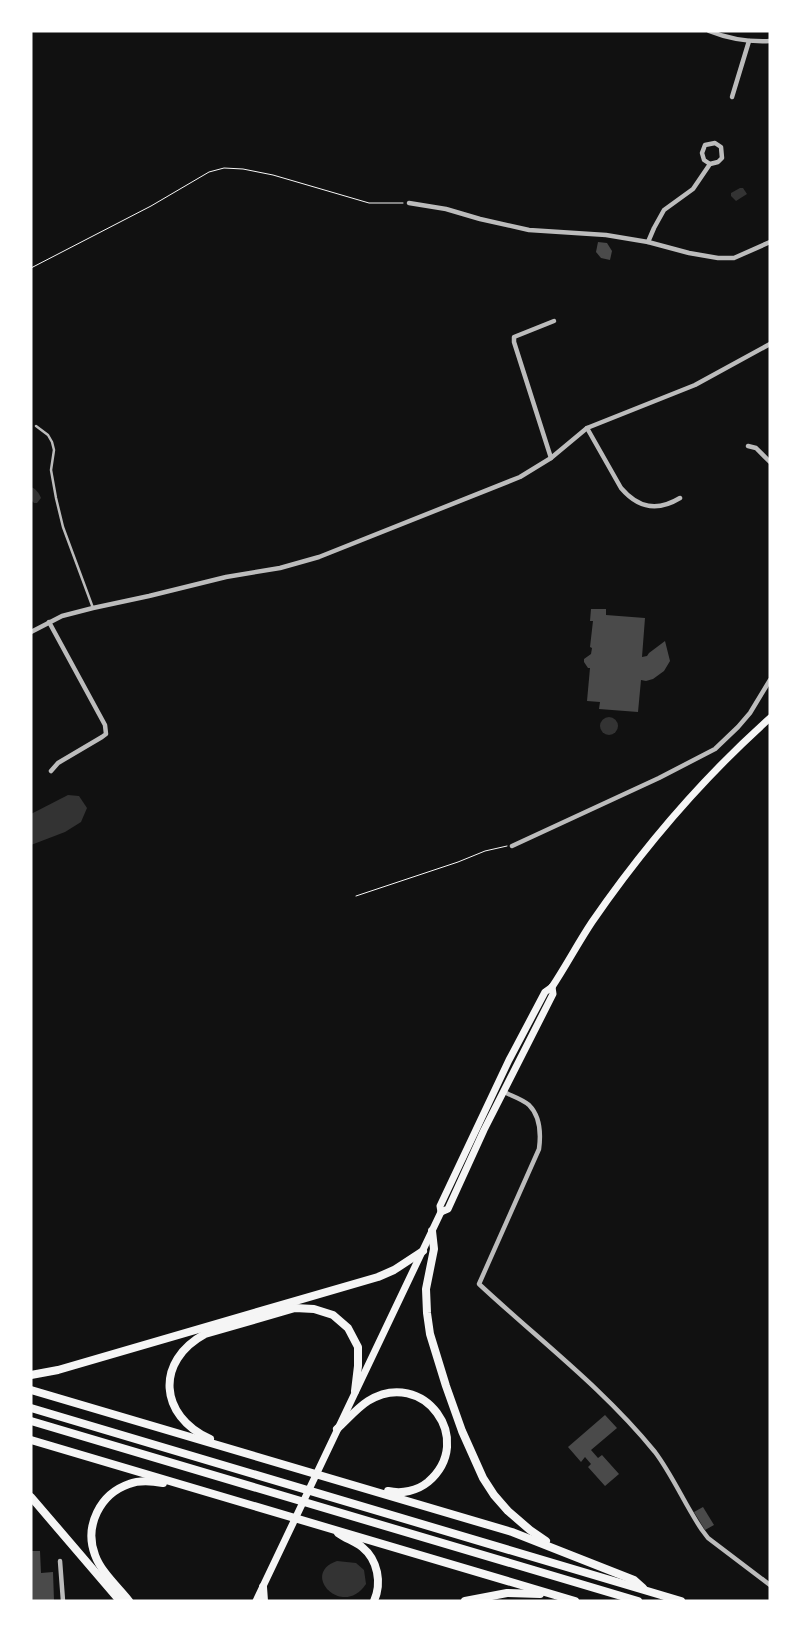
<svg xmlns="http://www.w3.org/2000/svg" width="801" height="1632" viewBox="0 0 801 1632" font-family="Inter,sans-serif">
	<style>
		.water { fill: #333 }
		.building { fill: #4a4a4a }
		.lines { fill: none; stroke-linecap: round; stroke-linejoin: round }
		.path { stroke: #f5f5f5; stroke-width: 1 }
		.service { stroke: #bcbcbc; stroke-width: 2.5 }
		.minor { stroke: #bcbcbc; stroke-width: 4.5 }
		.primary { stroke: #f5f5f5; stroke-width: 7 }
		.motorway { stroke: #f5f5f5; stroke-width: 8 }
	</style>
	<rect width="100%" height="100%" fill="#111"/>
	<!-- water -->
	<g class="water">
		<path d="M740,188H743L747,194L736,201L731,196V193Z"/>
		<path d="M31,487C36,489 39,493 41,498L37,503H34L31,500Z"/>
		<circle cx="609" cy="726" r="9"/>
		<path d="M68,795L79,796L87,808L81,822L65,832L31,845V814Z"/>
		<path d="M337,1561L356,1563L364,1570L366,1584C343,1619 299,1574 337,1561Z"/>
	</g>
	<!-- building -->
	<g class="building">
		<path d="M598,242L607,243L612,251L610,260L601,258L596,252Z"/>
		<path d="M591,609H606V615L645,618L642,657L647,656L649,653L665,641L670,661L664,671L653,679L646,681L641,680L638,712L599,709L600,702L587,701L590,668H588L584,662V659L591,654L592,648L590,647L593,621H590Z"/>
		<path d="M605,1415L617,1428L591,1450L598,1458L602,1455L619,1474L605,1486L588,1467L591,1464L585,1457L581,1462L568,1447Z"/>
		<path d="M703,1507L714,1525L705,1530L694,1512Z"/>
		<path d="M31,1551H40L41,1573L53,1572L54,1601H31Z"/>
	</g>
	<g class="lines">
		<!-- path -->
		<g class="path">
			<path d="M31,268L151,206L209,172L224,168L243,169L273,175L369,203H403"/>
			<path d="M356,896L458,862L485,851L507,846"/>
		</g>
		<!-- service -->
		<path class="service" d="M36,426L48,435L52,442L54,450L51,470L56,498L63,527L93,608"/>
		<!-- minor -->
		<g class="minor">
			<path d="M709,31C729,39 749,42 770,41"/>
			<path d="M732,97L749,41"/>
			<path d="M409,203L446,209L480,219L529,230L606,235L648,242L689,253L718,258H734L770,242"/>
			<path d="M648,242L654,228L664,210L693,189L710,164L718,162L722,158L721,147L715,143L705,145L702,153L704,160L710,164"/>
			<path d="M587,428L621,488C638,508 657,512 680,498"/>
			<path d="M748,446L756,448L770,462"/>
			<path d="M551,458L514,342V337L554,321"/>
			<path d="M49,622L105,725L106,734L102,737L58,763L51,771"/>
			<path d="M31,632L62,616L93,608L149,596L226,577L280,568L319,557L520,477L551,458L587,428L695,385L770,344"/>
			<path d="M512,846L659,778L715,749L738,727L750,713L770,680"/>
			<path d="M504,1092C512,1096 522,1099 529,1105C541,1117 541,1134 539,1149L479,1284C539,1340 603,1388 655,1452C673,1476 685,1505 702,1530L708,1538L770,1585"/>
			<path d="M60,1561L63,1601"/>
		</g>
		<!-- primary -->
		<g class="primary">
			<path d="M441,1212L448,1209L484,1130L553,994L552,987"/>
			<path d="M256,1601L441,1212L440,1206L509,1060L545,992L552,987C566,966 578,943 592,922C643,848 703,778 770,718"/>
		</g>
		<!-- motorway -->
		<g class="motorway">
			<path d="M432,1231L434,1249L426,1289L427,1313L430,1334L446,1386L462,1431L483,1478L494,1495L508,1511L530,1530L546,1541"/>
			<path d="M31,1375L58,1370L378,1277L394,1270L423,1251"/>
			<path d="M31,1390L512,1532L634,1580L643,1588"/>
			<path d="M31,1408L681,1601"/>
			<path d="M31,1421L638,1601"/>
			<path d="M337,1429C347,1420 357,1408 368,1401C423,1367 477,1440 428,1482C417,1491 402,1494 388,1491"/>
			<path d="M210,1439C159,1416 155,1361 205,1334L295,1308L314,1309L333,1315L348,1328L358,1347V1366L355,1391"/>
			<path d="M31,1440L575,1601"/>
			<path d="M31,1497L120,1601"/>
			<path d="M338,1533C346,1539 355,1541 362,1547C378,1560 382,1583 374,1601"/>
			<path d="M263,1587L264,1601"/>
			<path d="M129,1601C118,1587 101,1572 95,1555C84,1526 100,1494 129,1484C139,1480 152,1481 163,1483"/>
			<path d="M465,1601L507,1593L540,1594"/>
		</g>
	</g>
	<!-- border -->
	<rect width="801" height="1632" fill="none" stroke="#ffffff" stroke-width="65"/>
</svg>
